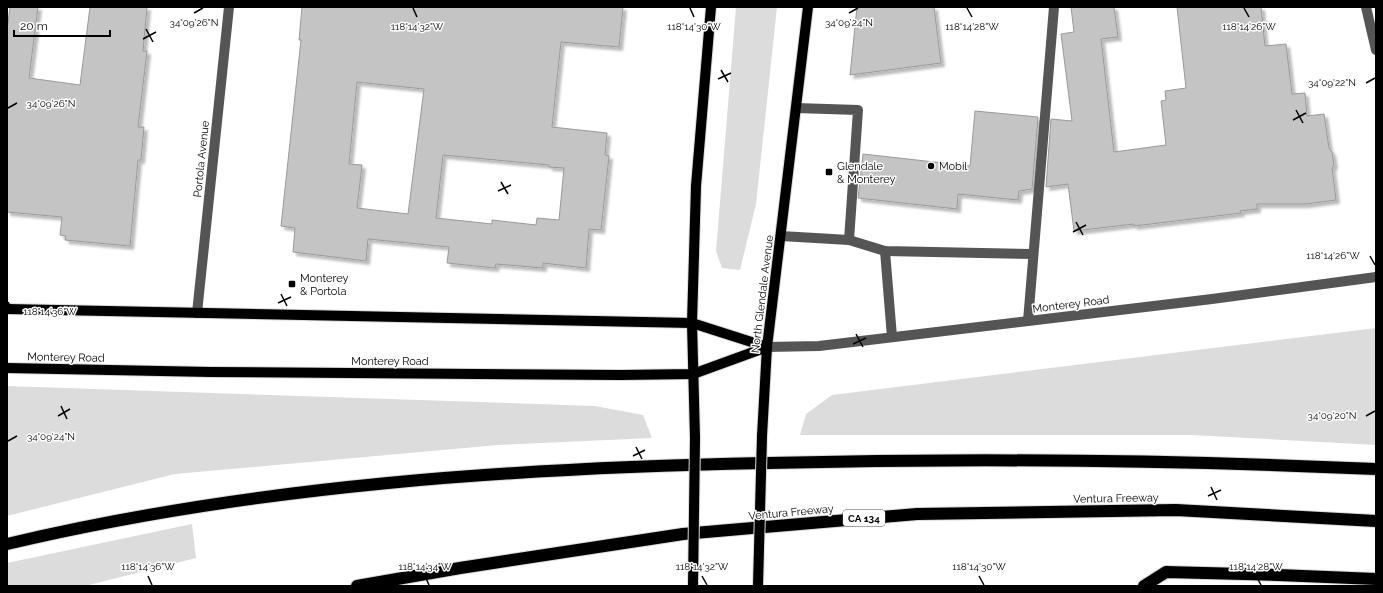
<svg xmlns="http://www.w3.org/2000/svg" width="1383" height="593" viewBox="0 0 1383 593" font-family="Raleway,sans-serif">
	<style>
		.green { fill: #dcdcdc }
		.building { fill: #c4c4c4; stroke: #999; fill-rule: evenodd; filter: url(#shadow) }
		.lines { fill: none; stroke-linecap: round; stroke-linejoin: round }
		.major-casing { stroke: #dbdbdb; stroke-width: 12 }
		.highway-casing { stroke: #dbdbdb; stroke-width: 14 }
		.minor { stroke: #555; stroke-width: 10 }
		.major { stroke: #000; stroke-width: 10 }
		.highway { stroke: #000; stroke-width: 12 }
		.major-bridge-casing { stroke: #dbdbdb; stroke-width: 12; stroke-linecap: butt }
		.major-bridge { stroke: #000; stroke-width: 10 }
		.ticks { fill: none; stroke: #000; stroke-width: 1.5 }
		.poi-dot { fill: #000; stroke: #fff; stroke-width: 1.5 }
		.labels { text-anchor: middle; stroke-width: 3; stroke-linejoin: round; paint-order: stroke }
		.shield { fill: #fff; stroke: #4c4c4c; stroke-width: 1 }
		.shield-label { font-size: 10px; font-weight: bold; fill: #000 }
		.street-label { font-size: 11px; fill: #000; stroke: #fff }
		.poi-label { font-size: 11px; fill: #000; stroke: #fff; text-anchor: start }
		.ticks-label { font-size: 10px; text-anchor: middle; fill: #000; stroke: #fff; stroke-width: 3; stroke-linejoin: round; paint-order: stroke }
	</style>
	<defs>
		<filter id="shadow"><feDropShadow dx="3.5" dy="3.5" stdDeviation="1" flood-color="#0004"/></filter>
	</defs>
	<rect width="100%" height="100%" fill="#fff"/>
	<!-- green -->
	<g class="green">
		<path d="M736,7H777L756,204L740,270L722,268L716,251Z"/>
		<path d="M1376,328V445L1192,435H800L806,414L832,395Z"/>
		<path d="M7,386L595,406L643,415L652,438L498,445L175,474L7,516Z"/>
		<path d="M192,524L196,558L85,586H7V563Z"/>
	</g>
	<!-- building -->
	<g class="building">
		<path d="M10,7H38L29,78L80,85L90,7H147L143,51H147L138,127H144L141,160H138L130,246L65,240L66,236L60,235L62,217L7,212V30Z"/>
		<path d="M302,7H623L619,47L561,42L552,127L607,133L605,155L609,156L601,230L589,229L586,268L543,263V268L496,264L495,268L447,263L449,247L368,239L366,261L293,252L295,228L281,226L301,40H299ZM357,82L424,89L408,214L357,208L362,165L349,164ZM443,155L549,165V167L564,168L559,220L537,218L536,225L492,220V224L436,218Z"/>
		<path d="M857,7H934L941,63L850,75Z"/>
		<path d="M1071,7H1114L1118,37L1101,39L1114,152L1166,145L1161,101L1166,100L1165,91L1186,88L1177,7H1261L1265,46L1286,44L1292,94L1305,93L1307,116L1324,114L1329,148L1332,152L1334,165L1332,168L1336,200L1306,204H1257V209L1240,211L1241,213L1134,226V224L1074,231L1068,184L1046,187L1051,119L1072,121L1061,34L1074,32Z"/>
		<path d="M975,111L1038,117L1032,189L1019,191L1018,200L958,194L957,209L858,198L863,154L970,166Z"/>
	</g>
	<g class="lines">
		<defs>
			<g id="major">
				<path d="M7,309L692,323L767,347"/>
				<path d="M7,368L211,372L621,375L693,374L767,347"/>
				<path d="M762,436L767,347L808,7"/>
				<path d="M695,438L692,323L696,186L711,7"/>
			</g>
			<g id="highway">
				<path d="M7,544C256,485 513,468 768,463C971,458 1174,460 1376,469"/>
				<path d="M357,586L460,568L683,534L917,514L1176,510L1376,521"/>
				<path d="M1144,586L1166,572L1278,575L1376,579"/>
			</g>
		</defs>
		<!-- major casing -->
		<use href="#major" class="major-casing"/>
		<!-- highway casing -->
		<use href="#highway" class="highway-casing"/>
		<!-- minor -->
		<g class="minor">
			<path d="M1366,7L1376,50"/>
			<path d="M796,108L858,110L849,240"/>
			<path d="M781,236L849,240L885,251L1033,254"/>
			<path d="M885,251L892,337"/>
			<path d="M197,313L229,7"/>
			<path d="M1028,321L1054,7"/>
			<path d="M767,347L819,346L1212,299L1376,277"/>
		</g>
		<!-- major -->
		<use href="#major" class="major"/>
		<!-- highway -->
		<use href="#highway" class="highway"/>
		<defs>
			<g id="major-bridge">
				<path d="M693,586L695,438"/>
				<path d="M758,586L762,436"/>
			</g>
		</defs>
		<!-- major-bridge casing -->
		<use href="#major-bridge" class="major-bridge-casing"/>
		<!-- major-bridge -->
		<use href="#major-bridge" class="major-bridge"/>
	</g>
	<!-- ticks -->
	<path class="ticks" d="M413,8L417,17M690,8L694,17M967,8L972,17M1244,8L1249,17M194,13L203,8M849,13L858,8M146,29L153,42M143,39L156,32M721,70L728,82M718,79L731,73M1366,83L1375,78M8,108L17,103M1296,110L1303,123M1293,120L1306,113M501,182L508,194M498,191L511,185M1076,222L1083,235M1073,232L1086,225M1370,256L1375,265M281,294L287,306M8,302L13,311M278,303L291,297M856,334L863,347M853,344L866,338M61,406L67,419M58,416L70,409M1366,416L1375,411M8,441L17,436M636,447L642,459M633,456L645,450M1211,487L1217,500M1208,496L1221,490M148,576L152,585M425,576L429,585M702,576L707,585M979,576L984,585M1256,576L1261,585"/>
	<!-- markers -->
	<g class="poi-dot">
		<circle cx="931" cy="166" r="4"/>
		<rect x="825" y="168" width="8" height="8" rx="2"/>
		<rect x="288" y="280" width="8" height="8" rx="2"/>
	</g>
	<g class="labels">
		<!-- shield labels -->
		<rect class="shield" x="843" y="510" width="42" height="16" rx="3"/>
		<g class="shield-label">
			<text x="864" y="522">CA 134</text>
		</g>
		<!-- street labels -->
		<g class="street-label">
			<text transform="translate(201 159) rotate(-84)" y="4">Portola Avenue</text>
			<text transform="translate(762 294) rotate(-83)" y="4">North Glendale Avenue</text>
			<text transform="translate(1071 304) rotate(-7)" y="4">Monterey Road</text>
			<text transform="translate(66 357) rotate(1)" y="4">Monterey Road</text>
			<text x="390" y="365">Monterey Road</text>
			<text transform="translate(1116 498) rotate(-1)" y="4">Ventura Freeway</text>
			<text transform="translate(791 512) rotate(-5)" y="4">Ventura Freeway</text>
		</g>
		<!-- poi labels -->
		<g class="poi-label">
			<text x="837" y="170">Glendale<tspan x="837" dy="13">&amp; Monterey</tspan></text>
			<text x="939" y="170">Mobil</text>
			<text x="300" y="282">Monterey<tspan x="300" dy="13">&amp; Portola</tspan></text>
		</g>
	</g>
	<g class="ticks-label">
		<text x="194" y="26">34°09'26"N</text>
		<text x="849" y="26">34°09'24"N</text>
		<text x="417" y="30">118°14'32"W</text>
		<text x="694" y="30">118°14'30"W</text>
		<text x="972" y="30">118°14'28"W</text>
		<text x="1249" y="30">118°14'26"W</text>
		<text x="1332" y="86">34°09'22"N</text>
		<text x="51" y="107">34°09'26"N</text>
		<text x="1333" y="259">118°14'26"W</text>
		<text x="50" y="315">118°14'36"W</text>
		<text x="1332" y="419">34°09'20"N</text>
		<text x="51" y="440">34°09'24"N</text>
		<text x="148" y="570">118°14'36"W</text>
		<text x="425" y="570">118°14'34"W</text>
		<text x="702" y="570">118°14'32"W</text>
		<text x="979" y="570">118°14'30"W</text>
		<text x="1256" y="570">118°14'28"W</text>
	</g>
	<!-- border -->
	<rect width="1383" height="593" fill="none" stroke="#000000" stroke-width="16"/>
	<!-- scale -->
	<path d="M14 30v6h96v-6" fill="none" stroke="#000000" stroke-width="2"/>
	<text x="20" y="30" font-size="12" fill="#000000" stroke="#ffffff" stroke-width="3" paint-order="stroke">20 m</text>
</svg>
